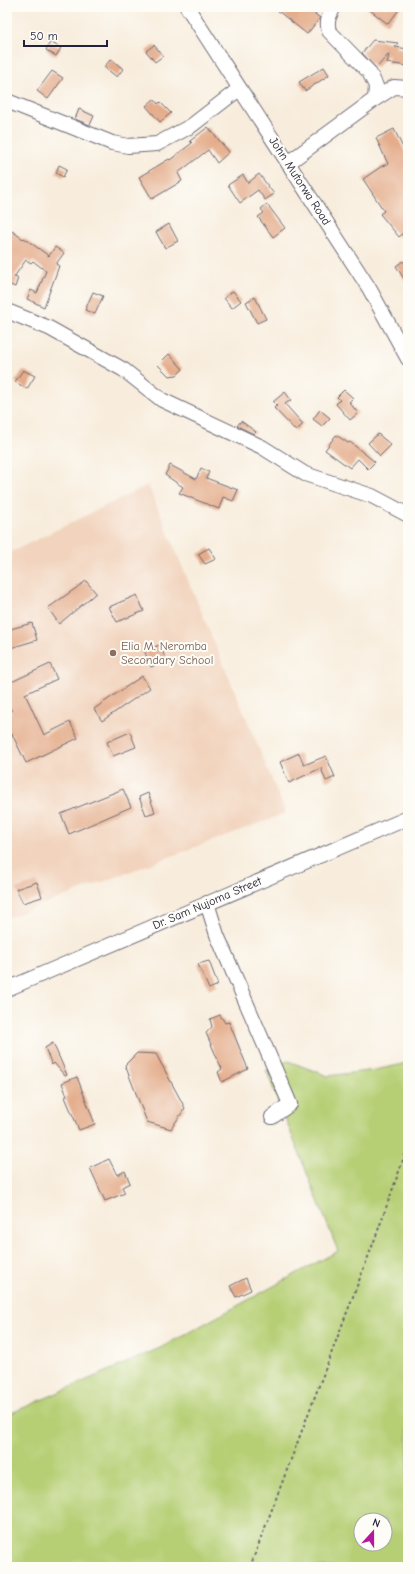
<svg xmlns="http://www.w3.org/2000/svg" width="415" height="1574" viewBox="0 0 415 1574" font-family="'Comic Neue',sans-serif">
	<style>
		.built { fill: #f2d4be }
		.green { fill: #b6cf75; stroke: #6c7858; fill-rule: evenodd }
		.building { fill: #e4ac8a }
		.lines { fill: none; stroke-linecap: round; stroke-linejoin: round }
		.minor-casing { stroke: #6d6974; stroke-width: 16 }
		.path { stroke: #6d6974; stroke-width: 2; stroke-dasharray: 3 3; stroke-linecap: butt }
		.minor { stroke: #fff; stroke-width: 14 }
		.education-dot { fill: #8d6e63; stroke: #fdfcf7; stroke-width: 1.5 }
		.labels { text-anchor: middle; stroke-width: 4; stroke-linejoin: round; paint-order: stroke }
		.street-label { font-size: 12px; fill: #22223b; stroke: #fdfcf7 }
		.education-label { font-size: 12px; fill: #785e54; stroke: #fdfcf7; text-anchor: start }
	</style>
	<rect width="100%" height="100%" fill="#fdfcf7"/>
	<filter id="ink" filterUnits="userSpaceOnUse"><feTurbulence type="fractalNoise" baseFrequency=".025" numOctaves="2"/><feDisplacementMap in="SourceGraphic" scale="8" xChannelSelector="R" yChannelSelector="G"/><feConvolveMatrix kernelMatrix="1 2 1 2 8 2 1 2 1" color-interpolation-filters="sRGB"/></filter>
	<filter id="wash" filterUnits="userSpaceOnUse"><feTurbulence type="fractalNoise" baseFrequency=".012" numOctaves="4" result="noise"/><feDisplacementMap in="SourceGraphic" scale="16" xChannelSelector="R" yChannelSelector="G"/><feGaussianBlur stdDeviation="0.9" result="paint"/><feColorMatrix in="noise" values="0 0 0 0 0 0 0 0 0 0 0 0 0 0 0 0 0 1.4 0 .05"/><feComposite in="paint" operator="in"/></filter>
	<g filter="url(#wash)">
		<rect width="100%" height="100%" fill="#f8eddd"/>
		<!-- built -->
		<path class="built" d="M148,485L286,813L7,918V554Z"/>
		<!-- green -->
		<path class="green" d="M288,1061L328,1076L375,1070L408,1063V1567H7V1415L160,1348L338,1251L266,1070ZM361,1520H385V1544H361Z"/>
		<g id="blocks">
			<!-- building -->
			<g class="building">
				<path d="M273,7H306L320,18L307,34Z"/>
				<path d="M366,7H401L388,24Z"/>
				<path d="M373,40L398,43L395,47L408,49V66L387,63L389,54L376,68L362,53Z"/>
				<path d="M50,42L61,48L56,56L46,50Z"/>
				<path d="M154,45L163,56L155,62L146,51Z"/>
				<path d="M111,59L123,69L117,77L104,67Z"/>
				<path d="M324,67L329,75L305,91L299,82Z"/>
				<path d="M52,71L63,78L48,99L37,91Z"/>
				<path d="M154,99L158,104L160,102L171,113L160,122L146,106Z"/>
				<path d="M79,109L94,116L90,125L75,119Z"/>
				<path d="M208,127L229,152L217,163L208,150L178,173L182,181L152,199L139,177L169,159L170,160L192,143L190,141Z"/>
				<path d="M394,129L408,158V229L399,237L380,214L384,211L363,179L382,166L388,164L376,138Z"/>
				<path d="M59,165L67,169L63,177L56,173Z"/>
				<path d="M259,174L274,194L265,200L258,190L240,203L228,185L243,175L248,183Z"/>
				<path d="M267,204L285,228L273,237L258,217L264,213L261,209Z"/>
				<path d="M169,224L178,241L165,248L156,232Z"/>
				<path d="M12,231L23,239L24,238L49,256L55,247L64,253L56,264L59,266L44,307L27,299L31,290L37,293L46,271L33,261L31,263L26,260L14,277L18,278L15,287L8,284L7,285V238Z"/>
				<path d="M403,261L408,268V285L396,266Z"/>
				<path d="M233,291L241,301L232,308L224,298Z"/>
				<path d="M93,292L103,296L95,314L85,310Z"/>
				<path d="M255,297L266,319L257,323L246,302Z"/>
				<path d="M169,354L183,369L177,375L169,376L158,365Z"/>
				<path d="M23,370L35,376L27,389L15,382Z"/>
				<path d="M344,390L353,398L349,402L358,413L350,420L336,404L340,400L337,397Z"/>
				<path d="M285,392L291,400L285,404L303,424L296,431L274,408L277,406L273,402Z"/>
				<path d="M320,410L330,418L322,426L313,419Z"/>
				<path d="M241,421L256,432L254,434L237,426Z"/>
				<path d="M378,434L391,445L380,456L368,443Z"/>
				<path d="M336,435L348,443L350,442L375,462L368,469L358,459L350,468L325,450Z"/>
				<path d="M170,465L196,479L201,468L209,472L206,478L238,490L233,501L223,497L219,509L179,493L183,487L165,475Z"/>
				<path d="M209,548L216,559L205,564L198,554Z"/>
				<path d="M86,581L96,593L59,624L48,608Z"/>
				<path d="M137,595L144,611L117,622L109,607Z"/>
				<path d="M32,623L37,640L7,649V630Z"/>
				<path d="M160,645L166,660L151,667L144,650Z"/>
				<path d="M50,664L57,679L25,694L44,735L70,722L78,738L26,763L12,734L7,736V714L12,712L7,701V684Z"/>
				<path d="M142,676L150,688L102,721L94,709Z"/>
				<path d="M130,732L136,747L113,756L107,742Z"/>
				<path d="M299,753L304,765L326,756L335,777L326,781L321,768L289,783L280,762Z"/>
				<path d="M123,789L131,807L69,834L61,814Z"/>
				<path d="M148,793L155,812L146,815L139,797Z"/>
				<path d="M37,882L42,897L23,903L16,889Z"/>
				<path d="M209,961L218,985L209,989L198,964Z"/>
				<path d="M220,1015L225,1023L229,1022L248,1069L222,1082L218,1072L222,1069L206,1033L212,1027L210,1019Z"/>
				<path d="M53,1043L67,1075L65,1076L54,1063L52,1065L45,1048Z"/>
				<path d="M137,1053L156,1054L185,1108L171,1129L147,1122L125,1065Z"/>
				<path d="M77,1077L95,1124L79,1130L65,1097L67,1096L62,1083Z"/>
				<path d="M109,1159L117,1175L125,1171L130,1183L122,1187L125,1193L105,1201L90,1168Z"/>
				<path d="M246,1278L251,1290L236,1297L230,1286Z"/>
			</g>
		</g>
	</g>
	<g filter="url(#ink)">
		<use href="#blocks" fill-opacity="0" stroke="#6d6974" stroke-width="1"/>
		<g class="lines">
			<defs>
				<g id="minor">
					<path d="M187,7L369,288L408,359"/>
					<path d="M375,99L394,87L408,88"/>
					<path d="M7,101L112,143L128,146L157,144L191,126L239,89"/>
					<path d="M288,163L375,99L376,86L369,72L329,31C326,21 329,16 334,7"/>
					<path d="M7,311L49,328L124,370L162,400L262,447L305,474L372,496L408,515"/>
					<path d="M207,903L217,935L290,1104L272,1117"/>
					<path d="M7,989L408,818"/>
				</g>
			</defs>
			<!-- minor casing -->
			<use href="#minor" class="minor-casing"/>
			<!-- path -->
			<path class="path" d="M250,1567L376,1236L408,1146"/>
			<!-- minor -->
			<use href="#minor" class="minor"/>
		</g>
	</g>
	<!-- markers -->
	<circle class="education-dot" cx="113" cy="653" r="4"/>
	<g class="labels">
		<!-- street labels -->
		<g class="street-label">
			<text transform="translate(300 181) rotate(57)" y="4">John Mutorwa Road</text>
			<text transform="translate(207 903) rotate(-23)" y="4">Dr. Sam Nujoma Street</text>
		</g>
		<!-- education labels -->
		<g class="education-label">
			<text x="121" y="650">Elia M. Neromba<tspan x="121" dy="14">Secondary School</tspan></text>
		</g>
	</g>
	<!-- margin -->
	<rect width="415" height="1574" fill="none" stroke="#fdfcf7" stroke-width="24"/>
	<!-- north arrow -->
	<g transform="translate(373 1532) rotate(21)"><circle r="19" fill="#fdfcf7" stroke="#a5a5ac"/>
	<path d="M0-3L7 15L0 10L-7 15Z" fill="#b5179e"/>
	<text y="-6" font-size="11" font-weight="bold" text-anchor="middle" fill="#22223b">N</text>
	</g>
	<!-- scale -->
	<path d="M24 40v6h83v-6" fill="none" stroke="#22223b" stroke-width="2"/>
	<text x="30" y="40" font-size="12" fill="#22223b" stroke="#fdfcf7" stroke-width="3" paint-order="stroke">50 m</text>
</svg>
